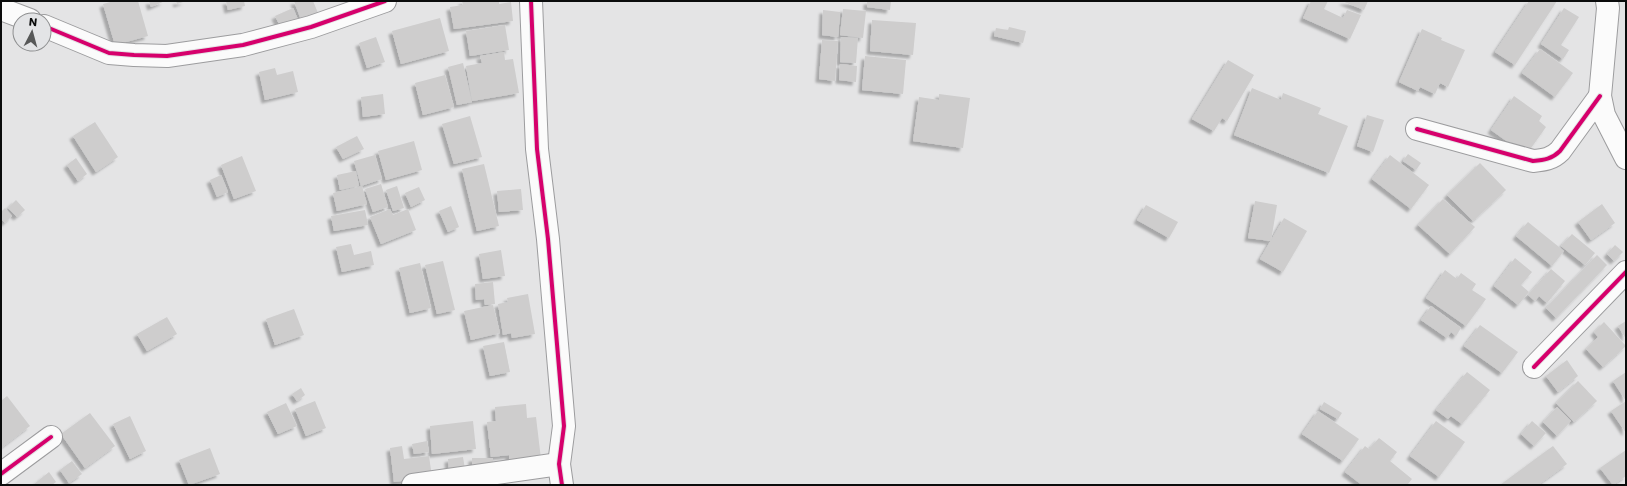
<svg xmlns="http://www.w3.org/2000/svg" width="1627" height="486" viewBox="0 0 1627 486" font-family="Poppins,sans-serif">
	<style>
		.building { fill: #cecdcd; filter: url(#shadow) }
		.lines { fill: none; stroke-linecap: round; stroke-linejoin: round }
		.minor-casing { stroke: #9c9c9e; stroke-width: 24 }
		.minor { stroke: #fbfbfb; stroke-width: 22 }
		.cycleway-casing { stroke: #e3e4e6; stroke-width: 6 }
		.cycleway { stroke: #d6006c; stroke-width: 4 }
	</style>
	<defs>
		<filter id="shadow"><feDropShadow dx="-3.5" dy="3.5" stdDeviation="1" flood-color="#0004"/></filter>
	</defs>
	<rect width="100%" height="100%" fill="#e4e4e5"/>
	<!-- building -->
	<g class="building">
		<path d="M114,1H138L148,36L115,45L103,4Z"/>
		<path d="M149,1H165L151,7Z"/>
		<path d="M176,1H186L177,4Z"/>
		<path d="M226,1H244L245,6L228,10Z"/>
		<path d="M294,1H313L318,13L301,20Z"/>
		<path d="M462,1H499V4L511,2L513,21L454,29L450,7L463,5Z"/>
		<path d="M867,1H891L890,10L867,7Z"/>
		<path d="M1311,1H1328L1324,9L1343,18L1347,10L1361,15L1350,39L1303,18Z"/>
		<path d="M1342,1H1368L1364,10Z"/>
		<path d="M1529,1H1557L1515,65L1495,52Z"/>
		<path d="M293,8L299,22L282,30L275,16Z"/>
		<path d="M1564,8L1579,17L1561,45L1569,50L1563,59L1541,44Z"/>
		<path d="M843,9L866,11L863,38L840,35Z"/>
		<path d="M823,10L840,12L838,37L822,35Z"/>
		<path d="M440,18L449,51L401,64L392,31Z"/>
		<path d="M872,20L916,23L913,55L870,51Z"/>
		<path d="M505,25L509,50L470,56L466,31Z"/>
		<path d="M1009,27L1026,31L1023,43L994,36L996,28L1008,30Z"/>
		<path d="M1422,29L1442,38L1441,40L1465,50L1448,87L1440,83L1435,94L1420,87L1418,91L1399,82Z"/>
		<path d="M376,37L385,62L367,68L359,43Z"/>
		<path d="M841,37L858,38L856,63L840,62Z"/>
		<path d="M822,40L838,41L835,81L819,79Z"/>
		<path d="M1540,49L1573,73L1555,97L1522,73Z"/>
		<path d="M504,52L505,60L513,59L519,93L472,101L466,66L482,63L480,56Z"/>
		<path d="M865,56L906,60L903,94L862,90Z"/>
		<path d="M1228,60L1254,75L1227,121L1222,118L1214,131L1192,119Z"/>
		<path d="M463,63L472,102L457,105L448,67Z"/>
		<path d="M840,64L857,66L856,82L839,80Z"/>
		<path d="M275,68L277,75L293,71L298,92L265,100L259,72Z"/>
		<path d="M445,75L454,107L423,115L415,83Z"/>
		<path d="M1252,88L1281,100L1283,93L1321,108L1318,114L1348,126L1329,173L1234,135Z"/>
		<path d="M383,94L385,114L363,117L361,97Z"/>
		<path d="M939,94L970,98L963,148L913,141L919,97L939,100Z"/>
		<path d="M1514,96L1542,116L1539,121L1546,127L1526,155L1491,130Z"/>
		<path d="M1367,115L1384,120L1373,152L1357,146Z"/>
		<path d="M470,116L482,157L454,164L442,124Z"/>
		<path d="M95,122L118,157L96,172L73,136Z"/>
		<path d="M357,136L364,149L343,159L336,147Z"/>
		<path d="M414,141L422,170L386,180L378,151Z"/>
		<path d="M1408,154L1421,163L1416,170L1403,161Z"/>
		<path d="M375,155L382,179L361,186L354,161Z"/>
		<path d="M1390,155L1429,185L1411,209L1372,179Z"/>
		<path d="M242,156L256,191L234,199L221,165Z"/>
		<path d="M76,158L87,174L78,181L67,165Z"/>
		<path d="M1480,163L1506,190L1473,221L1447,195Z"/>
		<path d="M484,164L499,226L477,231L462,169Z"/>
		<path d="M356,171L359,186L340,190L337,175Z"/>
		<path d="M221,175L228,192L217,197L210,180Z"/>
		<path d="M381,184L388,207L373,212L365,189Z"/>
		<path d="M362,186L367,204L337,211L333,193Z"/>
		<path d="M397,186L404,208L393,211L386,190Z"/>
		<path d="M419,187L425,200L411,207L405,193Z"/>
		<path d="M521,189L523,210L499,212L497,191Z"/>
		<path d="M1443,199L1475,227L1450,254L1418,225Z"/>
		<path d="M16,200L25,210L17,217L8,208Z"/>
		<path d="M1255,201L1277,205L1271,241L1248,238Z"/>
		<path d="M1602,204L1615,223L1591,240L1578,222Z"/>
		<path d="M1146,205L1178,222L1169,238L1137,220Z"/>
		<path d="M451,206L459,227L448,232L439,211Z"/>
		<path d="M5,208L12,216L5,223L1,219V212Z"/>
		<path d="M390,209L393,215L408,209L416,230L381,244L370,217Z"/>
		<path d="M365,210L368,225L334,231L331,216Z"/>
		<path d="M1284,218L1307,231L1283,272L1260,259Z"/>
		<path d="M1528,222L1564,251L1552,266L1516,236Z"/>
		<path d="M1572,234L1595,253L1585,265L1561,246Z"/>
		<path d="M351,244L354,255L371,251L374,265L342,272L336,247Z"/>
		<path d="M1615,245L1623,252L1614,261L1607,254Z"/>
		<path d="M501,250L505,276L483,279L479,254Z"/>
		<path d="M1597,255L1607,265L1556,318L1546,308Z"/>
		<path d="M1515,258L1532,272L1521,285L1529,292L1518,305L1494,286Z"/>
		<path d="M443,261L455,310L437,314L425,265Z"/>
		<path d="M420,263L431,308L410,313L399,268Z"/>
		<path d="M1551,269L1565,281L1547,303L1539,296L1535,301L1528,295Z"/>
		<path d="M1445,270L1457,279L1461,273L1476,284L1472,290L1486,299L1466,326L1426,298Z"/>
		<path d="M493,282L495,304L485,305L484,299L476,300L475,284Z"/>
		<path d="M528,294L535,334L512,338L511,333L503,335L498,304L508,302L507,298Z"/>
		<path d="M493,305L500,333L471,340L464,311Z"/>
		<path d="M1431,306L1461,328L1456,336L1451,332L1447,338L1421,320Z"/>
		<path d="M294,309L304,335L275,345L266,319Z"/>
		<path d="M167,317L177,334L147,351L137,334Z"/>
		<path d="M1626,321V339L1618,326Z"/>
		<path d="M1604,322L1626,346L1603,367L1586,349L1598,337L1594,332Z"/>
		<path d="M1480,325L1518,352L1502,373L1464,346Z"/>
		<path d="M504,342L510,372L490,376L483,346Z"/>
		<path d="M1567,360L1578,376L1558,392L1546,376Z"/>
		<path d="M1467,372L1490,390L1462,424L1451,416L1448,419L1436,410Z"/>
		<path d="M1626,372V401L1613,381Z"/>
		<path d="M1578,381L1597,401L1574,422L1556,403Z"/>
		<path d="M301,388L305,395L297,401L292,394Z"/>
		<path d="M7,396L30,426L1,448V401Z"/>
		<path d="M315,401L326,428L306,436L295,409Z"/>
		<path d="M1626,401V433L1611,411Z"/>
		<path d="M1324,402L1342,413L1338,419L1320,409Z"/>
		<path d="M286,403L297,426L278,434L267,412Z"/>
		<path d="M526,404L527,418L536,417L541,459L509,462V455L491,457L487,422L496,421L495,407Z"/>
		<path d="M1557,407L1571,421L1557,436L1543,422Z"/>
		<path d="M1318,411L1359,439L1343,461L1302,434Z"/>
		<path d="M90,413L115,446L85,468L61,434Z"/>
		<path d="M130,416L146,451L130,459L113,424Z"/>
		<path d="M473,421L476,449L432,454L430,426Z"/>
		<path d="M1436,421L1465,442L1439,477L1410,456Z"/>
		<path d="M1532,421L1546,433L1534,446L1521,434Z"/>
		<path d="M1379,438L1397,452L1390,461L1412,479L1407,485H1362L1345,472L1365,446L1369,449Z"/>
		<path d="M427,441L429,452L414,454L412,444Z"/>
		<path d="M402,446L404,459L429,456L432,477L394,482L390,448Z"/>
		<path d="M1553,446L1567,464L1538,485H1500Z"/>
		<path d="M210,448L220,474L189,485L179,460Z"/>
		<path d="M1626,450V476L1613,485L1600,468Z"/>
		<path d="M463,457L465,469L449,471L448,459Z"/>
		<rect x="472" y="458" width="21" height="15"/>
		<path d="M72,461L82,474L69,483L60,470Z"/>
		<path d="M49,472L56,482L52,485H33Z"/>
	</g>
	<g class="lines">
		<defs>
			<g id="minor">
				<path d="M531,1L537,149L548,239L564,426L559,464L562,485"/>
				<path d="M1607,1L1608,8L1600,96L1604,115L1626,158"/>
				<path d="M1,9L30,20"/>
				<path d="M44,26L109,53L134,55L167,56L243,45L311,27L385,1"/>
				<path d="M1417,129L1533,161C1544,160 1552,159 1560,151L1600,96"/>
				<path d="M1534,367L1626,272"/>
				<path d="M1,474L51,437"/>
				<path d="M413,485L559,464"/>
			</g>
		</defs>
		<!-- minor casing -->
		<use href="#minor" class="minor-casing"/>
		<!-- minor -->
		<use href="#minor" class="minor"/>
		<defs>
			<g id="cycleway">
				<path d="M531,1L537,149L548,239L564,426L559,464L562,485"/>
				<path d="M44,26L109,53L134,55L167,56L243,45L311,27L385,1"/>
				<path d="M1417,129L1533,161C1544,160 1552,159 1560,151L1600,96"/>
				<path d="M1534,367L1626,272"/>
				<path d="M1,474L51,437"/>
			</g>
		</defs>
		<!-- cycleway casing -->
		<use href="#cycleway" class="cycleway-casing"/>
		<!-- cycleway -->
		<use href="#cycleway" class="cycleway"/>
	</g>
	<!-- border -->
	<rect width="1627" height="486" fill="none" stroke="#0b0c0c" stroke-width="4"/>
	<!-- north arrow -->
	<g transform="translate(32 32) rotate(6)"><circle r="19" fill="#e3e4e6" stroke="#8d8e8f"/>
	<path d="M0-3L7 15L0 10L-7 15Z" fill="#575858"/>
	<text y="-6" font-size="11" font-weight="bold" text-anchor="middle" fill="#0b0c0c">N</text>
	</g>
</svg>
